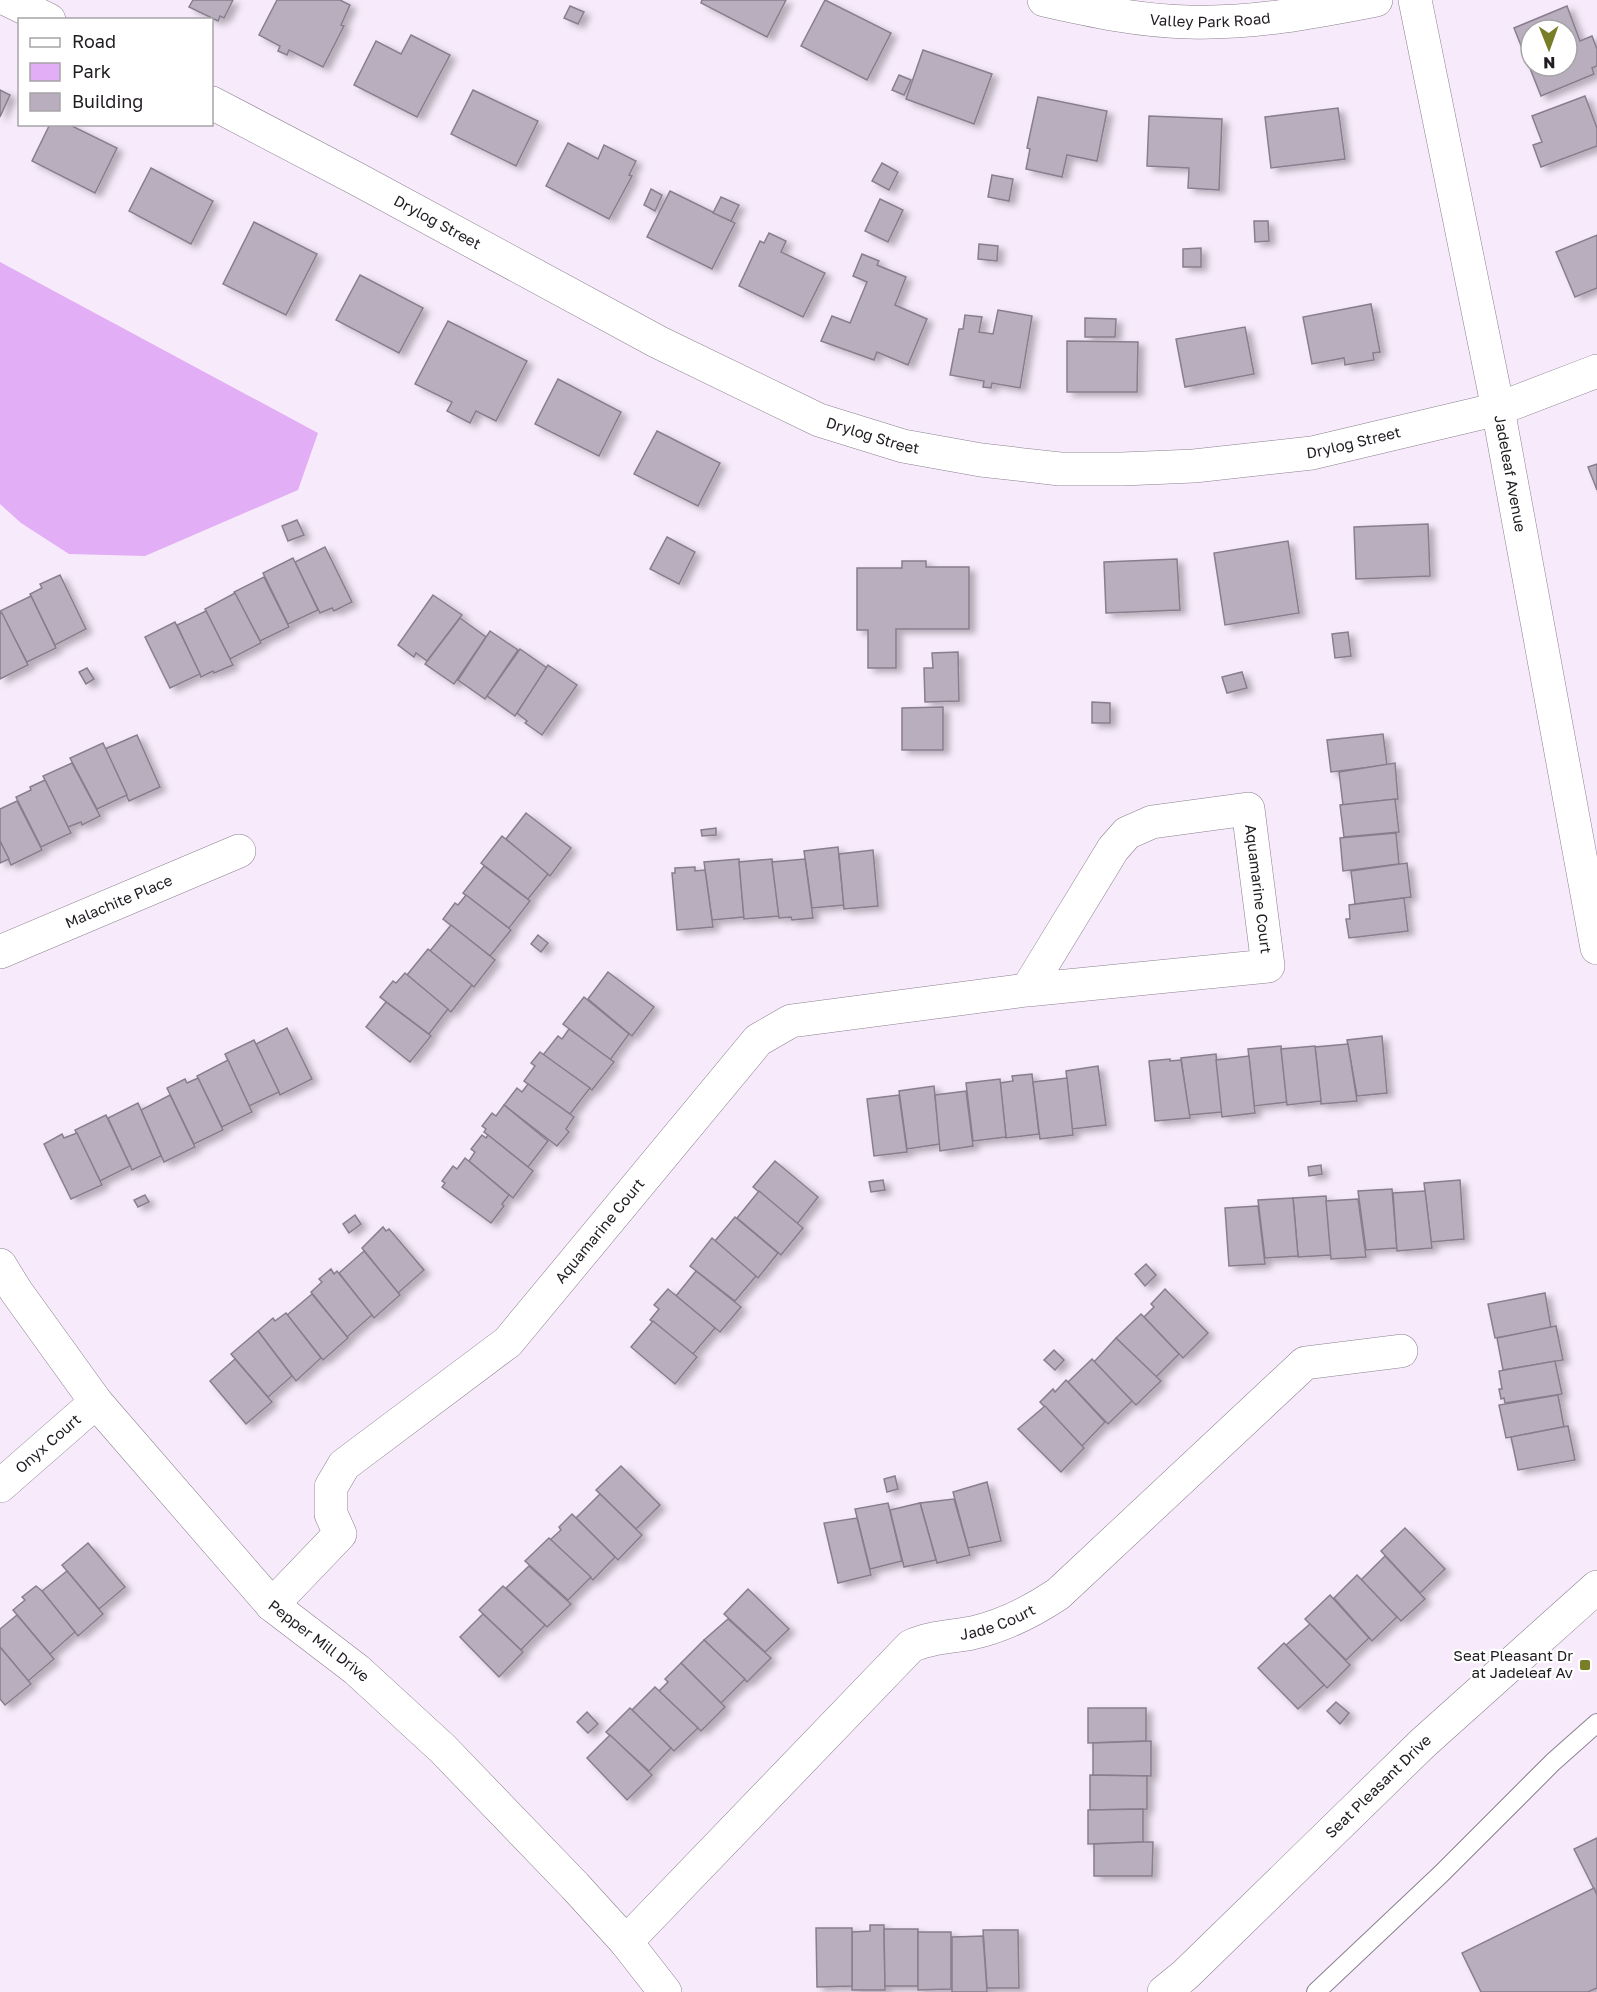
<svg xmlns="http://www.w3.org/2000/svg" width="1597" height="1992" viewBox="0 0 1597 1992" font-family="'Golos Text',sans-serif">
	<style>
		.green { fill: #e2aef5 }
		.building { fill: #b9aebd; stroke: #897e8d; stroke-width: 1.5; fill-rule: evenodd; filter: url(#shadow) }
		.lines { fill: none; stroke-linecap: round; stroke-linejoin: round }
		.lane-casing { stroke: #8b808f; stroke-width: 20 }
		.street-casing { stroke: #8b808f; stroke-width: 34 }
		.secondary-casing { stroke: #8b808f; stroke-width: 34 }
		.lane { stroke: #fff; stroke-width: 18 }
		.street { stroke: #fff; stroke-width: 33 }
		.secondary { stroke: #fff; stroke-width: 33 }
		.poi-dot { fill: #797d27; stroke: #fff; stroke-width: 2 }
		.labels { text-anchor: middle; stroke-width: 4.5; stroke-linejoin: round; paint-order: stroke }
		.street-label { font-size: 15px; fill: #201c22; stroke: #fff }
		.poi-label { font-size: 15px; fill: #201c22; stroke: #fff; text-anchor: end }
	</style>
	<defs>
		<filter id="shadow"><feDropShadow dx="6" dy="4" stdDeviation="3" flood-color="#0004"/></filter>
	</defs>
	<rect width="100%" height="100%" fill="#f7ebfb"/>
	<!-- green -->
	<path class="green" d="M0,262L318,433L298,490L145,556L69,554L21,523L0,504Z"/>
	<!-- building -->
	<g class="building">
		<path d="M193,0H233L224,18L220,16L218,21L189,7Z"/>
		<path d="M277,0H340L350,5L341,25L344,26L323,67L289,50L287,55L278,51L280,46L259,35Z"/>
		<path d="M702,0H786L767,37L701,3Z"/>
		<path d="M825,0L891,33L867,80L801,46Z"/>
		<path d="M570,6L584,12L578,24L564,18Z"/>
		<path d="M1567,6L1580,41L1592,36L1597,49V66L1592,68L1594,74L1541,96L1514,28ZM1531,30H1567V66H1531Z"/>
		<path d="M411,35L450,55L417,117L354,85L376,41L401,54Z"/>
		<path d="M923,50L992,74L974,124L906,99Z"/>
		<path d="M899,75L911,80L904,95L892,90Z"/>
		<path d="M0,90L10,95L0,117Z"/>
		<path d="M473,90L538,121L516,166L451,134Z"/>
		<path d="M1585,96L1597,128V146L1541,167L1533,145L1542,142L1532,116Z"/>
		<path d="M1038,97L1107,111L1097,161L1067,155L1062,177L1026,169L1030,149L1027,148Z"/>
		<path d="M1338,108L1345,159L1271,168L1265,117Z"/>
		<path d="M1149,116L1222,119L1219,190L1188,188L1189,168L1147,166Z"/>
		<path d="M50,124H68L117,148L95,193L32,161Z"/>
		<path d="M568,143L598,159L604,145L636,161L629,175L632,176L609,219L546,186Z"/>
		<path d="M882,163L898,172L889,190L872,181Z"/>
		<path d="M151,168L213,201L191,244L129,211Z"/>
		<path d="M992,175L1013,179L1009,201L988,197Z"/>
		<path d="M651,189L662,195L655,211L644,205Z"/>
		<path d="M670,191L735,223L712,269L647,237Z"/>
		<path d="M721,197L739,205L731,221L713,213Z"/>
		<path d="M880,199L903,210L888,242L865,231Z"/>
		<path d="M1254,221H1268L1269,241L1255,242Z"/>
		<path d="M254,222L317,254L286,315L223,284Z"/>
		<path d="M769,233L786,241L781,252L825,273L803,317L739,286L760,241L764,243Z"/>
		<path d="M1597,235V288L1575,297L1556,252Z"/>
		<path d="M979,244L998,246L997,261L978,259Z"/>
		<path d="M1201,248V267H1183V249Z"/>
		<path d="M862,254L879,261L877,265L906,277L895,305L927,319L908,365L877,352L874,360L821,341L832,316L850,323L867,282L853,276Z"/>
		<path d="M360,275L423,308L399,353L336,320Z"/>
		<path d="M1371,304L1380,352L1373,353L1374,360L1345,365L1344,358L1312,364L1303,317Z"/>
		<path d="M998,310L1032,316L1020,388L992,383L991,388L983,387L984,381L950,375L959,329H963L965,315L982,317L979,332L993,334Z"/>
		<path d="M1085,318L1116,319L1115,337H1085Z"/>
		<path d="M448,321L527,361L496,421L476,411L470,423L447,411L452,402L415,384Z"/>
		<path d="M1245,327L1254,374L1185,387L1176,339Z"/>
		<path d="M1067,341L1138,342L1137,392H1067Z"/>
		<path d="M558,379L621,412L599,456L535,424Z"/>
		<path d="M657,431L720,463L698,506L634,474Z"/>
		<path d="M1597,464V490L1588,467Z"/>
		<path d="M297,520L304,535L288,541L282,526Z"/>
		<path d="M1428,524L1430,576L1356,579L1354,527Z"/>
		<path d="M667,537L695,552L679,584L650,569Z"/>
		<path d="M1288,541L1299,613L1225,625L1214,553Z"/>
		<path d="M325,547L352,602L334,611L332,608L320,613L295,562Z"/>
		<path d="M293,558L318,610L288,624L263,573Z"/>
		<path d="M1177,559L1180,610L1106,613L1104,562Z"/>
		<path d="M902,561H926V567H969V629H896V668H868V630H857V568H902Z"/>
		<path d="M60,575L86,629L55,645L30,594L42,588L40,584Z"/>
		<path d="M264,577L289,627L260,641L234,592Z"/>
		<path d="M235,593L261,643L230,659L205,609Z"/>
		<path d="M433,595L462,615L427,661L416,653L414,657L398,645Z"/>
		<path d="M31,596L56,648L27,662L0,611Z"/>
		<path d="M206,611L233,665L214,673L213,671L201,677L177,625Z"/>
		<path d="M2,613L28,665L0,679V614Z"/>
		<path d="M460,618L486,637L454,684L425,664Z"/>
		<path d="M175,622L200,674L170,688L145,637Z"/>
		<path d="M490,631L518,650L485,699L458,680Z"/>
		<path d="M1348,632L1351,656L1335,658L1332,634Z"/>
		<path d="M520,649L547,668L515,716L487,696Z"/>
		<path d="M958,652L959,701L925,702L924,668H933L932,653Z"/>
		<path d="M548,665L577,685L542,735L525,723L527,721L517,713Z"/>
		<path d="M87,668L94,679L86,684L79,672Z"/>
		<path d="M1242,672L1247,688L1227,693L1222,677Z"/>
		<path d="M1092,702L1110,703V723H1092Z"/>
		<path d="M943,707V750H902V708Z"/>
		<path d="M1383,734L1387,765L1331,772L1327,740Z"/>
		<path d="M137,735L160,787L129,801L105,749Z"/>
		<path d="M103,743L127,795L97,809L70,758Z"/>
		<path d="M72,763L100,816L82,825L81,822L68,827L43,776Z"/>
		<path d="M1395,763L1398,799L1343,805L1339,772Z"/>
		<path d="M45,780L71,833L41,847L16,797L31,790L30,787Z"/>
		<path d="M1395,799L1399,832L1344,837L1340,805Z"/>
		<path d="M17,801L42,850L11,865L0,841V809Z"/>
		<path d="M526,813L571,848L550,876L506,839Z"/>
		<path d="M716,828V835L702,836L701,830Z"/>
		<path d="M1396,833L1399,864L1343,871L1340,838Z"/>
		<path d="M502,836L548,874L528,899L481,863Z"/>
		<path d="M0,841L9,859L0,863Z"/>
		<path d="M838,847L844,905L812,908L804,851Z"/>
		<path d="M873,850L878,906L844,909L839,854Z"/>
		<path d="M739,859L744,917L712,920L704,862Z"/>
		<path d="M772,859L779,916L744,919L739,862Z"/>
		<path d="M805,859L813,918L792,920L791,917L779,918L772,862Z"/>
		<path d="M1407,863L1411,897L1355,904L1351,871Z"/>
		<path d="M484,866L530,901L509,928L463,893Z"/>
		<path d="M695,867V871L705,870L713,927L677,930L672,873H675V868Z"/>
		<path d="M466,895L511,930L490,956L443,919L455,903L458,905Z"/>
		<path d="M1404,898L1408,931L1349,938L1346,919H1350L1349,905Z"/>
		<path d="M451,925L495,960L474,987L430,951Z"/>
		<path d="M538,935L548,943L541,952L531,944Z"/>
		<path d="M428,949L472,985L451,1012L407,975Z"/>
		<path d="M608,972L654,1007L632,1036L588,999Z"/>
		<path d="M405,973L448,1009L429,1034L380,997L393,981L396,983Z"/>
		<path d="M584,997L629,1034L610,1060L563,1024Z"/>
		<path d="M386,1002L431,1036L410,1062L366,1027Z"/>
		<path d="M287,1028L312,1079L280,1095L256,1044Z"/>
		<path d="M569,1029L614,1062L592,1090L543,1055L558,1036L562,1039Z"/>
		<path d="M1382,1036L1387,1093L1357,1096L1347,1040Z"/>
		<path d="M254,1040L279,1092L249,1106L225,1054Z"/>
		<path d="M1348,1044L1357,1101L1321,1104L1315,1047Z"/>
		<path d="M1281,1046L1287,1102L1254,1106L1248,1049Z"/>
		<path d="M1315,1046L1321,1101L1287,1105L1281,1049Z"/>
		<path d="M540,1052L590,1088L570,1114L524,1081L535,1066L531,1063Z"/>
		<path d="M1216,1054L1222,1112L1189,1115L1181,1058Z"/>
		<path d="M1249,1056L1255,1113L1222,1117L1216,1060Z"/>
		<path d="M1170,1059V1061L1181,1060L1190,1118L1155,1121L1149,1061Z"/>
		<path d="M228,1060L252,1112L222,1127L197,1076Z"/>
		<path d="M1098,1066L1106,1125L1072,1129L1066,1071Z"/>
		<path d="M1032,1074L1039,1134L1006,1138L1000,1083L1013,1081L1012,1076Z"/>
		<path d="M198,1078L223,1130L194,1144L167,1088L185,1079L187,1083Z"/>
		<path d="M1067,1078L1073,1135L1040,1139L1033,1082Z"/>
		<path d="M1000,1079L1006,1137L973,1141L966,1083Z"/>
		<path d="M528,1084L574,1117L566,1129L569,1132L557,1146L504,1105L517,1088L522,1092Z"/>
		<path d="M934,1086L940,1144L907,1149L899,1091Z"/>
		<path d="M966,1091L973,1146L940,1151L935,1095Z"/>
		<path d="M170,1095L195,1147L164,1162L141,1110Z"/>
		<path d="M899,1095L907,1152L874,1156L867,1099Z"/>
		<path d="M138,1103L161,1156L132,1170L108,1118Z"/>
		<path d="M504,1105L548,1141L528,1167L484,1132L486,1129L482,1126L492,1113L496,1116Z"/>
		<path d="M106,1115L130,1166L100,1181L75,1130Z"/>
		<path d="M77,1133L102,1185L71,1199L44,1144L62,1134L64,1138Z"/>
		<path d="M482,1135L486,1138L488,1135L533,1171L513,1198L469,1161L475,1152L471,1149Z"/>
		<path d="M465,1158L509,1195L502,1204L504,1206L491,1223L442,1187L445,1183L442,1181L453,1166L457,1169Z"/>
		<path d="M775,1161L818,1197L797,1224L753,1187Z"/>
		<path d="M1321,1165L1322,1174L1309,1176L1308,1167Z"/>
		<path d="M883,1180L885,1190L871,1192L869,1182Z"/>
		<path d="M1460,1180L1464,1239L1431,1242L1424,1183Z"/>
		<path d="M1392,1189L1397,1248L1366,1250L1358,1191Z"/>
		<path d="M759,1191L803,1228L781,1255L737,1218Z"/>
		<path d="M1425,1191L1432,1248L1397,1251L1393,1193Z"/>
		<path d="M145,1195L149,1202L138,1207L134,1200Z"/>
		<path d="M1326,1196L1331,1255L1298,1257L1293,1198Z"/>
		<path d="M1293,1198L1298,1256L1265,1258L1258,1200Z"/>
		<path d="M1358,1199L1366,1257L1331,1259L1326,1201Z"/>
		<path d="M1258,1206L1265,1264L1229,1266L1225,1208Z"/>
		<path d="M355,1215L361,1224L349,1233L343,1224Z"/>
		<path d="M735,1217L778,1253L758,1278L715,1241Z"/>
		<path d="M383,1227L386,1231L389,1229L424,1270L398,1293L362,1248Z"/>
		<path d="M712,1238L756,1276L735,1301L690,1266Z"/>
		<path d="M364,1251L400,1295L374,1318L339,1273Z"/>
		<path d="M1146,1264L1156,1275L1145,1286L1135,1274Z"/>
		<path d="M331,1269L334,1274L337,1271L372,1315L347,1337L311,1292L322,1282L319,1279Z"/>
		<path d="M696,1271L741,1307L720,1332L676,1296Z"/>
		<path d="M668,1289L715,1328L693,1354L650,1320L659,1309L654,1305Z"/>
		<path d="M1165,1289L1208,1333L1183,1358L1144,1317L1154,1307L1151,1304Z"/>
		<path d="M1545,1293L1551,1328L1495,1338L1488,1304Z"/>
		<path d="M312,1294L348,1338L323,1360L287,1315Z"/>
		<path d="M286,1313L321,1358L296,1381L258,1331L273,1318L275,1321Z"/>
		<path d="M1141,1314L1179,1354L1156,1377L1116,1338Z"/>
		<path d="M653,1321L697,1357L675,1384L631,1347Z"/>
		<path d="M1556,1326L1563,1360L1503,1370L1497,1338Z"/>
		<path d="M258,1331L292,1376L268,1397L231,1354Z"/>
		<path d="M1116,1338L1161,1381L1136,1405L1094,1362Z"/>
		<path d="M1054,1350L1064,1360L1055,1370L1044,1360Z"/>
		<path d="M235,1359L272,1402L246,1424L210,1381Z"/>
		<path d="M1092,1359L1132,1401L1108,1424L1068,1382Z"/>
		<path d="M1555,1361L1562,1394L1505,1403L1504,1398L1501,1399L1499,1389H1502L1499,1371Z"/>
		<path d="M1066,1380L1105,1422L1082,1446L1040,1402L1053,1389L1055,1392Z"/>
		<path d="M1558,1395L1564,1427L1506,1438L1499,1405Z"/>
		<path d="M1045,1406L1084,1448L1061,1472L1018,1429Z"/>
		<path d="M1568,1426L1575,1460L1518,1470L1511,1437Z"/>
		<path d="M621,1466L660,1505L636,1529L596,1490Z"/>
		<path d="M895,1476L898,1489L887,1492L884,1479Z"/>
		<path d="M987,1482L1001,1541L968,1548L953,1492Z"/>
		<path d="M600,1494L642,1535L618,1560L576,1518Z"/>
		<path d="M954,1499L970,1555L937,1563L920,1503Z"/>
		<path d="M888,1503L902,1561L870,1569L855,1509Z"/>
		<path d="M920,1503L936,1560L904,1567L890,1510Z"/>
		<path d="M572,1514L615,1557L593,1580L550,1540L561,1530L559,1527Z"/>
		<path d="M857,1518L871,1575L838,1583L824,1523Z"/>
		<path d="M1405,1528L1445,1569L1420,1593L1381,1551Z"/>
		<path d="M549,1538L591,1577L568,1600L525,1561Z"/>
		<path d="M88,1543L125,1587L99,1609L62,1565Z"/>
		<path d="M1385,1556L1425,1599L1401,1621L1361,1580Z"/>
		<path d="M529,1566L571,1604L547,1627L506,1588Z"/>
		<path d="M67,1571L103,1614L78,1636L42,1591Z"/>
		<path d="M1357,1575L1397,1617L1372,1641L1334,1598Z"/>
		<path d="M36,1586L42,1591L75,1632L50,1654L13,1610L25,1600L22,1597Z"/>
		<path d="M503,1586L545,1625L521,1650L479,1610Z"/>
		<path d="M748,1589L789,1629L765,1652L724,1614Z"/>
		<path d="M1330,1595L1369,1638L1346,1660L1305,1619Z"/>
		<path d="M483,1614L523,1652L499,1677L460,1637Z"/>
		<path d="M17,1615L54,1659L28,1681L0,1647V1629Z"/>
		<path d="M728,1619L771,1658L747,1682L704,1640Z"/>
		<path d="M1310,1624L1350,1665L1327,1688L1286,1645Z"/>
		<path d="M704,1640L745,1679L721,1703L681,1663Z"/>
		<path d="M1284,1643L1324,1685L1298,1709L1258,1668Z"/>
		<path d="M0,1647L31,1684L5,1705L0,1699Z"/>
		<path d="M681,1663L725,1707L701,1731L659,1691L668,1682L665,1679Z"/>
		<path d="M655,1687L698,1728L674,1751L632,1710Z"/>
		<path d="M1336,1702L1349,1713L1340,1724L1327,1711Z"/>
		<path d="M630,1708L671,1748L649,1771L606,1732Z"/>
		<path d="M1088,1708H1146V1741L1088,1743Z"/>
		<path d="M587,1712L598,1724L588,1733L577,1722Z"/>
		<path d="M610,1735L652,1775L627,1800L587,1758Z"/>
		<path d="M1151,1741V1776L1093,1775V1743Z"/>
		<path d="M1090,1775L1147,1776V1809L1090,1810Z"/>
		<path d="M1143,1809V1842L1088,1844V1810Z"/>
		<path d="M1597,1838V1895L1574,1849Z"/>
		<path d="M1143,1842H1153L1152,1876H1094V1844Z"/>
		<path d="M1594,1888L1597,1895V1988L1588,1992H1481L1462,1953Z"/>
		<path d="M870,1925H884L885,1990H852V1932L870,1931Z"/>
		<path d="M816,1928H852V1986L817,1987Z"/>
		<path d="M884,1929H918V1986H885Z"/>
		<path d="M983,1930H1018L1019,1988H987Z"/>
		<path d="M918,1932H951V1989L918,1990Z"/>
		<path d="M983,1936L987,1992H952V1937Z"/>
	</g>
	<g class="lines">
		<defs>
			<path id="lane" d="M1316,1992L1441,1874L1553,1762L1597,1723"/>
			<g id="street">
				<path d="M8,0L49,20"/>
				<path id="s1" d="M1044,0C1092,11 1140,21 1189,22C1253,24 1314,12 1376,0"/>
				<path id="s2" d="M1415,0L1498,409L1597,948"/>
				<path id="s3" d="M212,103L357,179L658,342L819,420L903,446L981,460L1060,469H1122L1194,466L1312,453L1498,409L1597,371"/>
				<path id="s4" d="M0,952L239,851"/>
				<path id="s5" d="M0,1265L16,1291L96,1402L272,1605L357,1670L443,1749L575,1886L626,1942L665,1992"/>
				<path id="s6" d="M0,1486L96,1402"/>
				<path id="s7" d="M272,1605L340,1534L331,1514V1487L344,1465L508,1342L758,1040L791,1021L1027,990L1268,966L1248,809L1152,822L1127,833L1113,849L1027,990"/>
				<path id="s8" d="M626,1942L911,1646C930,1637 951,1637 972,1633C1003,1626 1031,1612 1058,1594L1305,1363L1401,1351"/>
			</g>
			<g id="secondary">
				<path id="s9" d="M1164,1992L1185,1975L1423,1743L1597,1587"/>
			</g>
		</defs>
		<!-- lane casing -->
		<use href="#lane" class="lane-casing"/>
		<!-- street casing -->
		<use href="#street" class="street-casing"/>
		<!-- secondary casing -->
		<use href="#secondary" class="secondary-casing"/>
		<!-- lane -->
		<use href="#lane" class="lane"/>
		<!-- street -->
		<use href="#street" class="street"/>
		<!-- secondary -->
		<use href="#secondary" class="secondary"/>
	</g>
	<!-- markers -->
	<rect class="poi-dot" x="1579" y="1659" width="12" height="12" rx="3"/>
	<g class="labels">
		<!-- street labels -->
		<g class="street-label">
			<text dy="5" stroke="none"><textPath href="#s1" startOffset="168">Valley Park Road</textPath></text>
			<text dy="5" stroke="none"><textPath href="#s3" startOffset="255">Drylog Street</textPath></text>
			<text dy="5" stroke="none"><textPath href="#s3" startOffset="741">Drylog Street</textPath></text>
			<text dy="5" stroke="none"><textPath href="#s3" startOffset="1227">Drylog Street</textPath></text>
			<text dy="5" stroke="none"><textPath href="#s2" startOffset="483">Jadeleaf Avenue</textPath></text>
			<text transform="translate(1258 889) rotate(83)" y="5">Aquamarine Court</text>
			<text dy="5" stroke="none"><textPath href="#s4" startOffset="129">Malachite Place</textPath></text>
			<text dy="5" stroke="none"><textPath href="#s7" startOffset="522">Aquamarine Court</textPath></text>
			<text dy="5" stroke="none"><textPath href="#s6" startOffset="64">Onyx Court</textPath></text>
			<text dy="5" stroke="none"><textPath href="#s8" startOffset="501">Jade Court</textPath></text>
			<text dy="5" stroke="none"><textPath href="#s5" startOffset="495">Pepper Mill Drive</textPath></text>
			<text dy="5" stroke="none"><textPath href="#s9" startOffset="297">Seat Pleasant Drive</textPath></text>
		</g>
		<!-- poi labels -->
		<g class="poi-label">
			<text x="1573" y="1661">Seat Pleasant Dr<tspan x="1573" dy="17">at Jadeleaf Av</tspan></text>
		</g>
	</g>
	<!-- legend -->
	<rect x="18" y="18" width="195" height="108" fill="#ffffff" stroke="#a6a4a7" stroke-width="1.5"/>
	<rect x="30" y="38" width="30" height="9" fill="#ffffff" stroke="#a6a4a7" stroke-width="1.5"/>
	<text x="72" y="48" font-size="18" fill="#201c22">Road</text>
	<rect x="30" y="63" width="30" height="18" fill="#e2aef5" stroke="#a6a4a7" stroke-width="1.5"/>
	<text x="72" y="78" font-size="18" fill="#201c22">Park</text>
	<rect x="30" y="93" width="30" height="18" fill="#b9aebd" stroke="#a6a4a7" stroke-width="1.5"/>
	<text x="72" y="108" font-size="18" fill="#201c22">Building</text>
	<!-- north arrow -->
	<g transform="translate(1549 48) rotate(179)"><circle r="28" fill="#ffffff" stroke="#a6a4a7" stroke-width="1.5"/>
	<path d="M0-4.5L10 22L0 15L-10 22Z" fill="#797d27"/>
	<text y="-9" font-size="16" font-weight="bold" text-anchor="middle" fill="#201c22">N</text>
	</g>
</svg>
